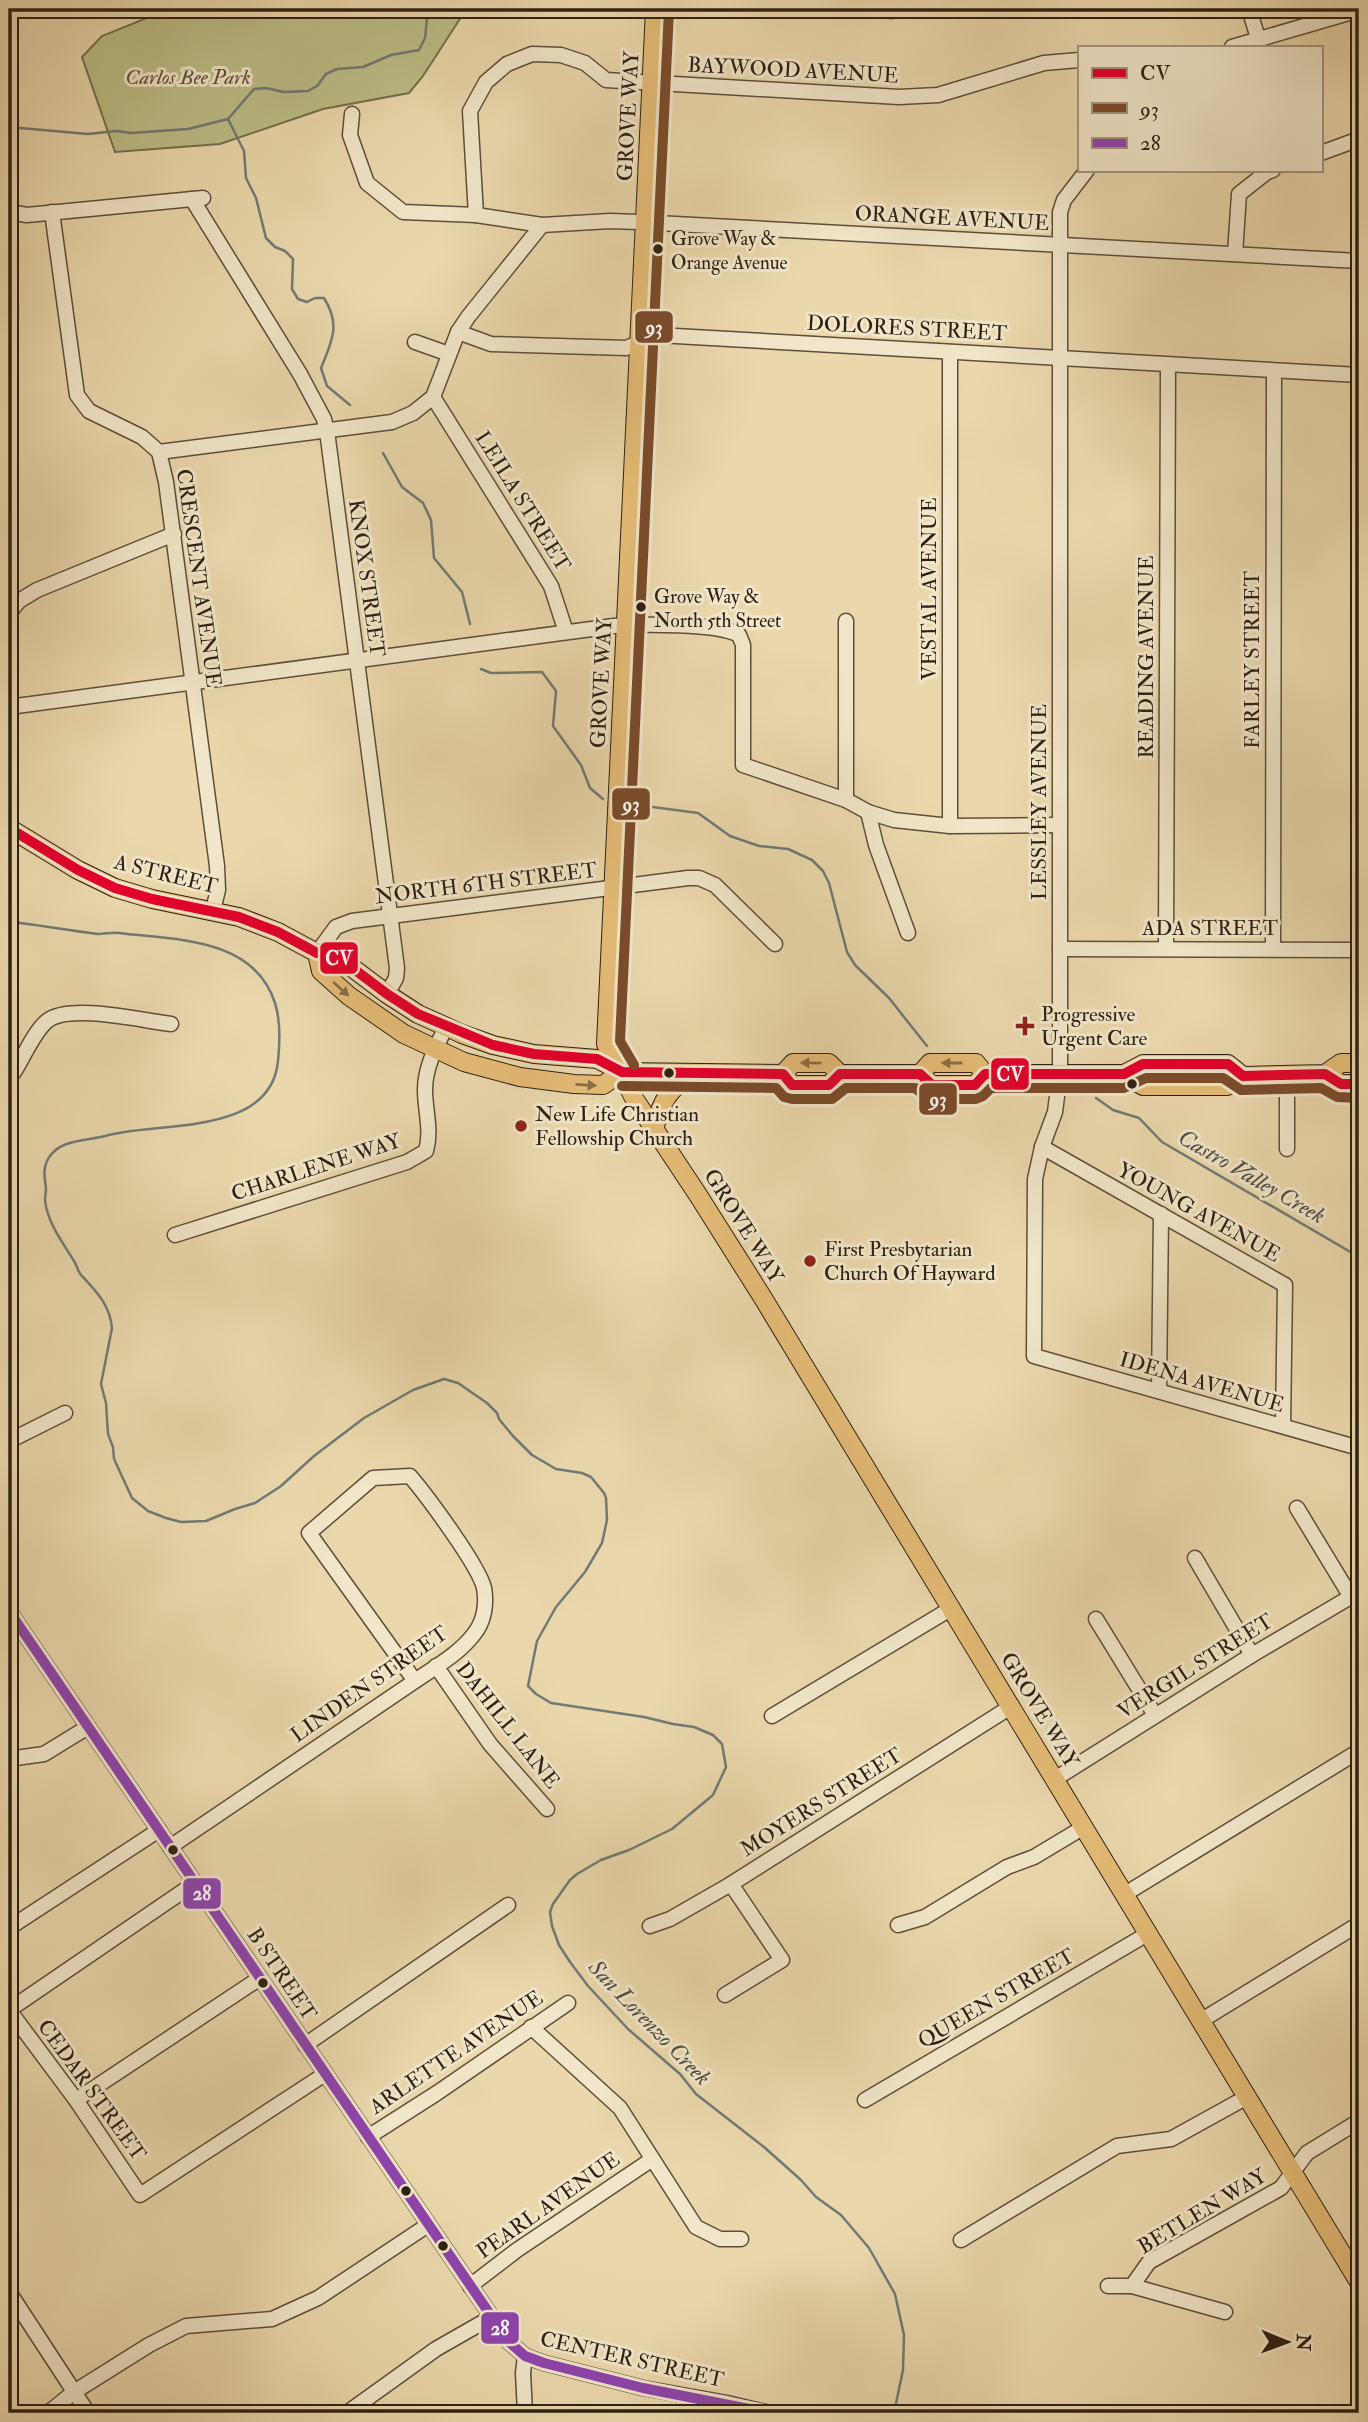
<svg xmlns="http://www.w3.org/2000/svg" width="1368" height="2422" viewBox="0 0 1368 2422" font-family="'IM FELL Double Pica',serif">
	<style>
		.green { fill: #bcbd86; stroke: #756e4d; stroke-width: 2 }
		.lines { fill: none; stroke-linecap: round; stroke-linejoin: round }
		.stream { stroke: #717a75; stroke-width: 2.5 }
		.minor-casing { stroke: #5d4e3a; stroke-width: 17 }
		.major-casing { stroke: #2e2014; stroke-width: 20 }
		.minor { stroke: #f1e6c9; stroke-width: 14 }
		.major { stroke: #e5bc76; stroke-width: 18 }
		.bus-1-casing { stroke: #f1e6c9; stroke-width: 16 }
		.bus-2-casing { stroke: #f1e6c9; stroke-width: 16 }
		.bus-3-casing { stroke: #f1e6c9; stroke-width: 16 }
		.bus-1 { stroke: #e4002b; stroke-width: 10 }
		.bus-2 { stroke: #7a4b2a; stroke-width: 10 }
		.bus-3 { stroke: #8e44ad; stroke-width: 10 }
		.oneway { fill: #8a6e45 }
		.bus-dot { fill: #2e2014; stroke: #f1e6c9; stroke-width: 2.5 }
		.poi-dot { fill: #8f2418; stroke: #f1e6c9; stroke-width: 2.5 }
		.labels { text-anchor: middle; stroke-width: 6; stroke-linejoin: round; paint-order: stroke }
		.bus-label { font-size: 19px; fill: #2e2014; stroke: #f1e6c9; text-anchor: start }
		.street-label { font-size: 21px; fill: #2e2014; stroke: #f1e6c9 }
		.park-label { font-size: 21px; font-style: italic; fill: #594f36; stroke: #f1e6c9 }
		.poi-label { font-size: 21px; fill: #2e2014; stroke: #f1e6c9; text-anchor: start }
		.water-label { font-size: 23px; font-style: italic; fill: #504d45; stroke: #f1e6c9 }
		.line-badge { stroke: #f1e6c9; stroke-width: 2.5 }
		.badge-label { font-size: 19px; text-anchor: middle; font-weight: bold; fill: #fff }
	</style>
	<rect width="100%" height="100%" fill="#ead8ac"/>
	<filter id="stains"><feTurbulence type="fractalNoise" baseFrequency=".00286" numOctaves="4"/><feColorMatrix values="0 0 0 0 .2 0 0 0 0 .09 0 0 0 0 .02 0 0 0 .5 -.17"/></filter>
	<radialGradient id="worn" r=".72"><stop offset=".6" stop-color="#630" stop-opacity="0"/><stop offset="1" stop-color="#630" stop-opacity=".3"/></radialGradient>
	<!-- green -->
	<path class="green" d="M169,9H469L465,11L423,76L409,93L323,109L220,144L115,152L82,57L102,36Z"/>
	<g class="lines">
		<!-- stream -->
		<g class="stream">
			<path d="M713,9L726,16L736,13L743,15L760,10L828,9"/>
			<path d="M868,9C890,21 892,22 914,9"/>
			<path d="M922,9H933"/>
			<path d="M228,119L244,151L246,178L256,198L266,238L275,247L285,251L293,259L292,289L298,299L307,302L315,298H324C341,325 332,341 321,368L327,386L350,405"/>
			<path d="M228,119L254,89L266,88L284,92L308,91L317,86L326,74L337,69L363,67L391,55L419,50L425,38L428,9"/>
			<path d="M9,127L88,134L116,131L131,133L188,129L228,119"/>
			<path d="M9,269C22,287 20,339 9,358"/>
			<path d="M383,453L402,487L423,503L431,520L434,558L462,592L470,624"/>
			<path d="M481,669L491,673L542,672L556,691L553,726L581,765L590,788L603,799"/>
			<path d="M630,804L698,813L730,836L759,846L788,849L812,860L823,871L829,883L847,952L855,965L889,998L927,1046"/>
			<path d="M9,918L20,923C46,926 72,931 98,934C105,934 112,932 119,933C175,940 254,937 275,1003C281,1022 280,1042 278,1061C271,1137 157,1121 105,1136C86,1141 59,1139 48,1159C42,1170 45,1178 46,1189C46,1193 45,1196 45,1200C47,1222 63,1243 74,1261C77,1266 78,1271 81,1275C96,1291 110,1305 112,1328L101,1384L106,1403L108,1434L113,1447L114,1459L132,1498L148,1511L166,1518L181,1522L206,1521L235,1509L255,1503L281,1486L314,1456L364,1418L413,1390L444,1379L458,1383L487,1403L497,1413L499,1419L513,1436L532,1455L556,1469L582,1473L591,1477L604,1493L606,1498L607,1520L602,1543L585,1572L556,1607L537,1641L528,1686L536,1694L551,1703L644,1717L673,1724L694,1727L713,1735L722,1744L726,1767L713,1795L672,1829L629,1850L601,1860L577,1874L570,1880L553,1904L550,1912L552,1926L559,1945L570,1962L588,1986L628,2029L680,2074L696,2094L764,2147L801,2180L816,2197L841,2215L869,2248L895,2294L904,2335L903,2370L894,2413"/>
			<path d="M1096,1098L1113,1110L1139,1118L1162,1142L1359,1257"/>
		</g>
		<defs>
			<g id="minor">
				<path d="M1249,9L1258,38"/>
				<path d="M1232,47L1359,10"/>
				<path d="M352,114L350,135L367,183L403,212L476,215L542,225L610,221L638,222L1359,261"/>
				<path d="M1321,153L1359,139"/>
				<path d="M1087,170L1064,200L1060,212V1073L1055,1112L1042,1147L1035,1179L1034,1356L1359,1448"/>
				<path d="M192,199L300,374L324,419L327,431L397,968L396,978L387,994"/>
				<path d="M9,212L27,215L203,198"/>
				<path d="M52,212L77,395L89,411L142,437L159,452L166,482L217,866L218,890L213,910"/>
				<path d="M476,215L470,111L486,82L507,64L532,54L561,55L585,63L606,80L899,97L938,95L1044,63L1079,60"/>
				<path d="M1235,254L1239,194L1267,172L1273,170"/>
				<path d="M458,332L491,344L626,348L658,335L1359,375"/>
				<path d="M415,342L449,354"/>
				<path d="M950,352V826"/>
				<path d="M433,397L551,586L566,632"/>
				<path d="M159,452L392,422L413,413L433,397L458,332L468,317L542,225"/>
				<path d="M9,613L19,601L37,590L174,534"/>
				<path d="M9,707L614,626C640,624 718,623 739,635L743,645V765L846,800L868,812L894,820L950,826L1059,825"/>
				<path d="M846,800V621"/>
				<path d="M868,812L876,845L908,933"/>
				<path d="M1060,949L1359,950"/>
				<path d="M1166,949L1168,365"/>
				<path d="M1273,949L1274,371"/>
				<path d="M317,953L336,927L352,921L688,878H699L715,885L775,944"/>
				<path d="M9,1076L14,1072C24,1057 33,1033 47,1021C70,1003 143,1021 171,1024"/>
				<path d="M1287,1076V1149"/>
				<path d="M1042,1147L1285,1285L1283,1426"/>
				<path d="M175,1235L407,1162L426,1151C432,1130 425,1111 425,1090C425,1067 436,1047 446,1027"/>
				<path d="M1159,1391L1161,1214"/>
				<path d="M9,1441L65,1413"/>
				<path d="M1297,1508L1351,1597"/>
				<path d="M1195,1558L1252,1655"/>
				<path d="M9,1611L509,2342L525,2356L544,2363L643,2388L727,2403L770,2413"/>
				<path d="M1096,1619L1155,1715"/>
				<path d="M436,1666L490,1744L547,1809"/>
				<path d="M772,1716L952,1608"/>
				<path d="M9,1759L44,1754L88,1727"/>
				<path d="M1055,1779L1252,1655L1359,1592"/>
				<path d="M170,1847L415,1681C435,1667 459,1654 474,1634C484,1622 487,1604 484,1588C479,1566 427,1496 410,1476L373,1478L309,1533L415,1681"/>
				<path d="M1125,1894L1359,1751"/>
				<path d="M898,1925L925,1917L1007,1867L1034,1857L1084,1827"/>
				<path d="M650,1926L670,1919L731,1884L1012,1706"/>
				<path d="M9,1928L159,1830"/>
				<path d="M725,1995L782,1960L731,1884"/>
				<path d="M9,2010L76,2100L140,2195L325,2074"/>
				<path d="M9,2010L195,1883"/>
				<path d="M1202,2020L1359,1924"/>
				<path d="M531,2027L620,2108L696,2227L720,2239H741"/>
				<path d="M305,2045L508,1905"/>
				<path d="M76,2100L260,1978"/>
				<path d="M865,2100L1149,1933"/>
				<path d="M368,2137L437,2093L568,2003"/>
				<path d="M961,2240L1117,2146L1171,2139L1247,2097"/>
				<path d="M470,2286L517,2250L651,2160"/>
				<path d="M1108,2286H1132L1225,2312"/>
				<path d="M1132,2286L1149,2262L1281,2188L1307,2153L1359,2121"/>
				<path d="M9,2292L88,2413"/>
				<path d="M48,2413L74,2392L149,2345L186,2326L272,2319L318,2298L428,2225"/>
				<path d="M347,2413L436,2349L492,2317"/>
				<path d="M525,2413L523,2373L525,2356"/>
			</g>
			<g id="major">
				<path d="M655,9L606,1044L635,1100L698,1195L763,1298L1359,2282"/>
				<path d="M9,828L78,870L115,888L152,899L239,917L278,932L317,953L334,954L387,994L418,1014L462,1034L493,1045L534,1054L597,1059L622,1072L783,1074L792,1085H829L840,1074H920L932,1085H975L985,1074H1124L1143,1064H1228L1243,1076"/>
				<path d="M317,953L321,971L349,996L404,1034L464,1062L520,1077L574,1084L603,1085L622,1072"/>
				<path d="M783,1074L793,1063H829L840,1074"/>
				<path d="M920,1074L930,1063H976L985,1074"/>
				<path d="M1124,1074L1143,1086H1227L1243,1076L1325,1074L1341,1063H1359"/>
				<path d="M1325,1074L1341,1084H1359"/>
				<path d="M654,1129C662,1100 668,1090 693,1073"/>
			</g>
		</defs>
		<!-- minor casing -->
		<use href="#minor" class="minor-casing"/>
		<!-- major casing -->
		<use href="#major" class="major-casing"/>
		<!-- minor -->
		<use href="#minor" class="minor"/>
		<!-- major -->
		<use href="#major" class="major"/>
		<defs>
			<path id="bus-1" d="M9,828L78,870L115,888L152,899L239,917L278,932L317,953L334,954L387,994L418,1014L493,1045L534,1054L597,1059L622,1072L783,1074L792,1085H829L840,1074H920L932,1085H975L985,1074H1124L1143,1064H1228L1243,1076L1325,1074L1341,1084H1359"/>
			<g id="bus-2">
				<path d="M634,1065L620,1041L669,10"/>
				<path d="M622,1086L776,1088L784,1097L792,1099H832L846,1088H915L929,1099H976L983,1096L991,1088H1124L1146,1078H1223L1241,1090L1321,1088L1337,1097L1359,1098"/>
			</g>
			<path id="bus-3" d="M9,1611L509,2342L525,2356L544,2363L643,2388L770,2413"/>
		</defs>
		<!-- bus-1 casing -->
		<use href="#bus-1" class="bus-1-casing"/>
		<!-- bus-2 casing -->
		<use href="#bus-2" class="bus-2-casing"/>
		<!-- bus-3 casing -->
		<use href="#bus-3" class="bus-3-casing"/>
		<!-- bus-1 -->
		<use href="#bus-1" class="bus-1"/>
		<!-- bus-2 -->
		<use href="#bus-2" class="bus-2"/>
		<!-- bus-3 -->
		<use href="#bus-3" class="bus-3"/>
	</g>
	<!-- one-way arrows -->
	<defs><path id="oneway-solid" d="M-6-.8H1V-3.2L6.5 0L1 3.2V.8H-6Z" transform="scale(1.75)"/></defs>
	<g class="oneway">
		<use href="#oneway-solid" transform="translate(341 989) rotate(42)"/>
		<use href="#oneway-solid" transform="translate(811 1063) rotate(-179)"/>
		<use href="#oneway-solid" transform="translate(952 1063) rotate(180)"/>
		<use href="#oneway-solid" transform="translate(586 1085) rotate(3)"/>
	</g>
	<!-- markers -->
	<g class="bus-dot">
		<circle cx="658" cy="249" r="6"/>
		<circle cx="641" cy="607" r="6"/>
		<circle cx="669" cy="1073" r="6"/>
		<circle cx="1132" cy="1084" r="6"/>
		<circle cx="173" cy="1850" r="6"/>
		<circle cx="263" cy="1983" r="6"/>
		<circle cx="406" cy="2191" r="6"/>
		<circle cx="443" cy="2246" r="6"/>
	</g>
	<g class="poi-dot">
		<path d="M1021.5 1015.5h7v7h7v7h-7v7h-7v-7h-7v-7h7z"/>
		<circle cx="521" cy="1126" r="7"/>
		<circle cx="810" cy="1261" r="7"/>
	</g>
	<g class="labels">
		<!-- bus labels -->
		<g class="bus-label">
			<text x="671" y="245">Grove Way &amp;<tspan x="671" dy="24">Orange Avenue</tspan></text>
			<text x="654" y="603">Grove Way &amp;<tspan x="654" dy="24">North 5th Street</tspan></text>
		</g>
		<!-- street labels -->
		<g class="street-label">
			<text transform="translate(793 70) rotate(3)" y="7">BAYWOOD AVENUE</text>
			<text transform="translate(628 116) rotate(-87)" y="7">GROVE WAY</text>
			<text transform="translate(952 218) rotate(3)" y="7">ORANGE AVENUE</text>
			<text transform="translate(907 328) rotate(3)" y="7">DOLORES STREET</text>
			<text transform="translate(523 501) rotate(58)" y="7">LEILA STREET</text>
			<text transform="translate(199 578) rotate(82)" y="7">CRESCENT AVENUE</text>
			<text transform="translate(367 578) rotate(82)" y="7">KNOX STREET</text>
			<text transform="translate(929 589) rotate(-90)" y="7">VESTAL AVENUE</text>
			<text transform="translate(1146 657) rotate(-90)" y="7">READING AVENUE</text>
			<text transform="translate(1252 660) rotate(-90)" y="7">FARLEY STREET</text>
			<text transform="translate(601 683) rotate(-87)" y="7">GROVE WAY</text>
			<text transform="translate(1039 802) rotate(-90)" y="7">LESSLEY AVENUE</text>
			<text transform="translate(166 874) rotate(14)" y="7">A STREET</text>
			<text transform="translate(486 883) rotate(-7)" y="7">NORTH 6TH STREET</text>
			<text x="1210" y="935">ADA STREET</text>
			<text transform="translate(316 1167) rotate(-18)" y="7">CHARLENE WAY</text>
			<text transform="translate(1199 1212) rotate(29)" y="7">YOUNG AVENUE</text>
			<text transform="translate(744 1226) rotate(58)" y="7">GROVE WAY</text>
			<text transform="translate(1202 1382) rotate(16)" y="7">IDENA AVENUE</text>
			<text transform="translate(1195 1666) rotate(-32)" y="7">VERGIL STREET</text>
			<text transform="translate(369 1684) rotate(-35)" y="7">LINDEN STREET</text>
			<text transform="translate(1040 1710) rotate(59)" y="7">GROVE WAY</text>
			<text transform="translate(508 1725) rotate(52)" y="7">DAHILL LANE</text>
			<text transform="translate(821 1802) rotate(-32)" y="7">MOYERS STREET</text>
			<text transform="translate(282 1974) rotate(56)" y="7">B STREET</text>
			<text transform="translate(996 1998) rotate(-30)" y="7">QUEEN STREET</text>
			<text transform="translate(456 2052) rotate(-34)" y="7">ARLETTE AVENUE</text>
			<text transform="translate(92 2090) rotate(54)" y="7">CEDAR STREET</text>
			<text transform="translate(548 2205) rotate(-35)" y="7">PEARL AVENUE</text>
			<text transform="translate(1202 2211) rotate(-31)" y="7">BETLEN WAY</text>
			<text transform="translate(632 2359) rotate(13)" y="7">CENTER STREET</text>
		</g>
		<!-- park labels -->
		<g class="park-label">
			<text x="188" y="84">Carlos Bee Park</text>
		</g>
		<!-- poi labels -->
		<g class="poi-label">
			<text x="1041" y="1021">Progressive<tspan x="1041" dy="24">Urgent Care</tspan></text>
			<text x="535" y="1121">New Life Christian<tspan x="535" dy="24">Fellowship Church</tspan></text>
			<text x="824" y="1256">First Presbytarian<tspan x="824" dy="24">Church Of Hayward</tspan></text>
		</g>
		<!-- water labels -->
		<g class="water-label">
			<text transform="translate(1252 1176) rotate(30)" y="8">Castro Valley Creek</text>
			<text transform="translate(650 2022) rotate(46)" y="8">San Lorenzo Creek</text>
		</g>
	</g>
	<g class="line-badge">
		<rect x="634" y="310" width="40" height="34" rx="7" fill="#7a4b2a"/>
		<rect x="611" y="787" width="40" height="34" rx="7" fill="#7a4b2a"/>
		<rect x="319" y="941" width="40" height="34" rx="7" fill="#e4002b"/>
		<rect x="990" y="1057" width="40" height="34" rx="7" fill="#e4002b"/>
		<rect x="918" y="1082" width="40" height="34" rx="7" fill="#7a4b2a"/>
		<rect x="182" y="1877" width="40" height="33" rx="7" fill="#8e44ad"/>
		<rect x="480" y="2311" width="40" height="34" rx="7" fill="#8e44ad"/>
	</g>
	<g class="badge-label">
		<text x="654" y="334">93</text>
		<text x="631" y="811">93</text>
		<text x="339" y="965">CV</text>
		<text x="1010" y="1081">CV</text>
		<text x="938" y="1106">93</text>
		<text x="202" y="1900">28</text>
		<text x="500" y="2335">28</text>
	</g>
	<!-- margin -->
	<rect width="1368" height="2422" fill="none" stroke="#ead8ac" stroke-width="35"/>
	<rect x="10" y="10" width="1347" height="2401" fill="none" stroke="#2e2014" stroke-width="3.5"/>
	<rect x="18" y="18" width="1333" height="2387" fill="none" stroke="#2e2014" stroke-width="2"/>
	<!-- legend -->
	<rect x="1078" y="46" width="245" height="126" fill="#f1e6c9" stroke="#a39781" stroke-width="2"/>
	<rect x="1092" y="68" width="35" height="10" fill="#e4002b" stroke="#a39781" stroke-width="2"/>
	<text x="1140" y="80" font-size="21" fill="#2e2014">CV</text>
	<rect x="1092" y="103" width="35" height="10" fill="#7a4b2a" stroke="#a39781" stroke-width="2"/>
	<text x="1140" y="116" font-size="21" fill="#2e2014">93</text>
	<rect x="1092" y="138" width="35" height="10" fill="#8e44ad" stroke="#a39781" stroke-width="2"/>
	<text x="1140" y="150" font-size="21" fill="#2e2014">28</text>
	<!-- north arrow -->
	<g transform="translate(1287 2342) rotate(91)" stroke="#f1e6c9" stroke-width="5" paint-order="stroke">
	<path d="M0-5L12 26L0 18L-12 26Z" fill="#2e2014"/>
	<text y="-10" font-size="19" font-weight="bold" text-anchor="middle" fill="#2e2014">N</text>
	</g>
	<rect width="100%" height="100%" filter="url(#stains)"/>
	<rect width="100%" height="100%" fill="url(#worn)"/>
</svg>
